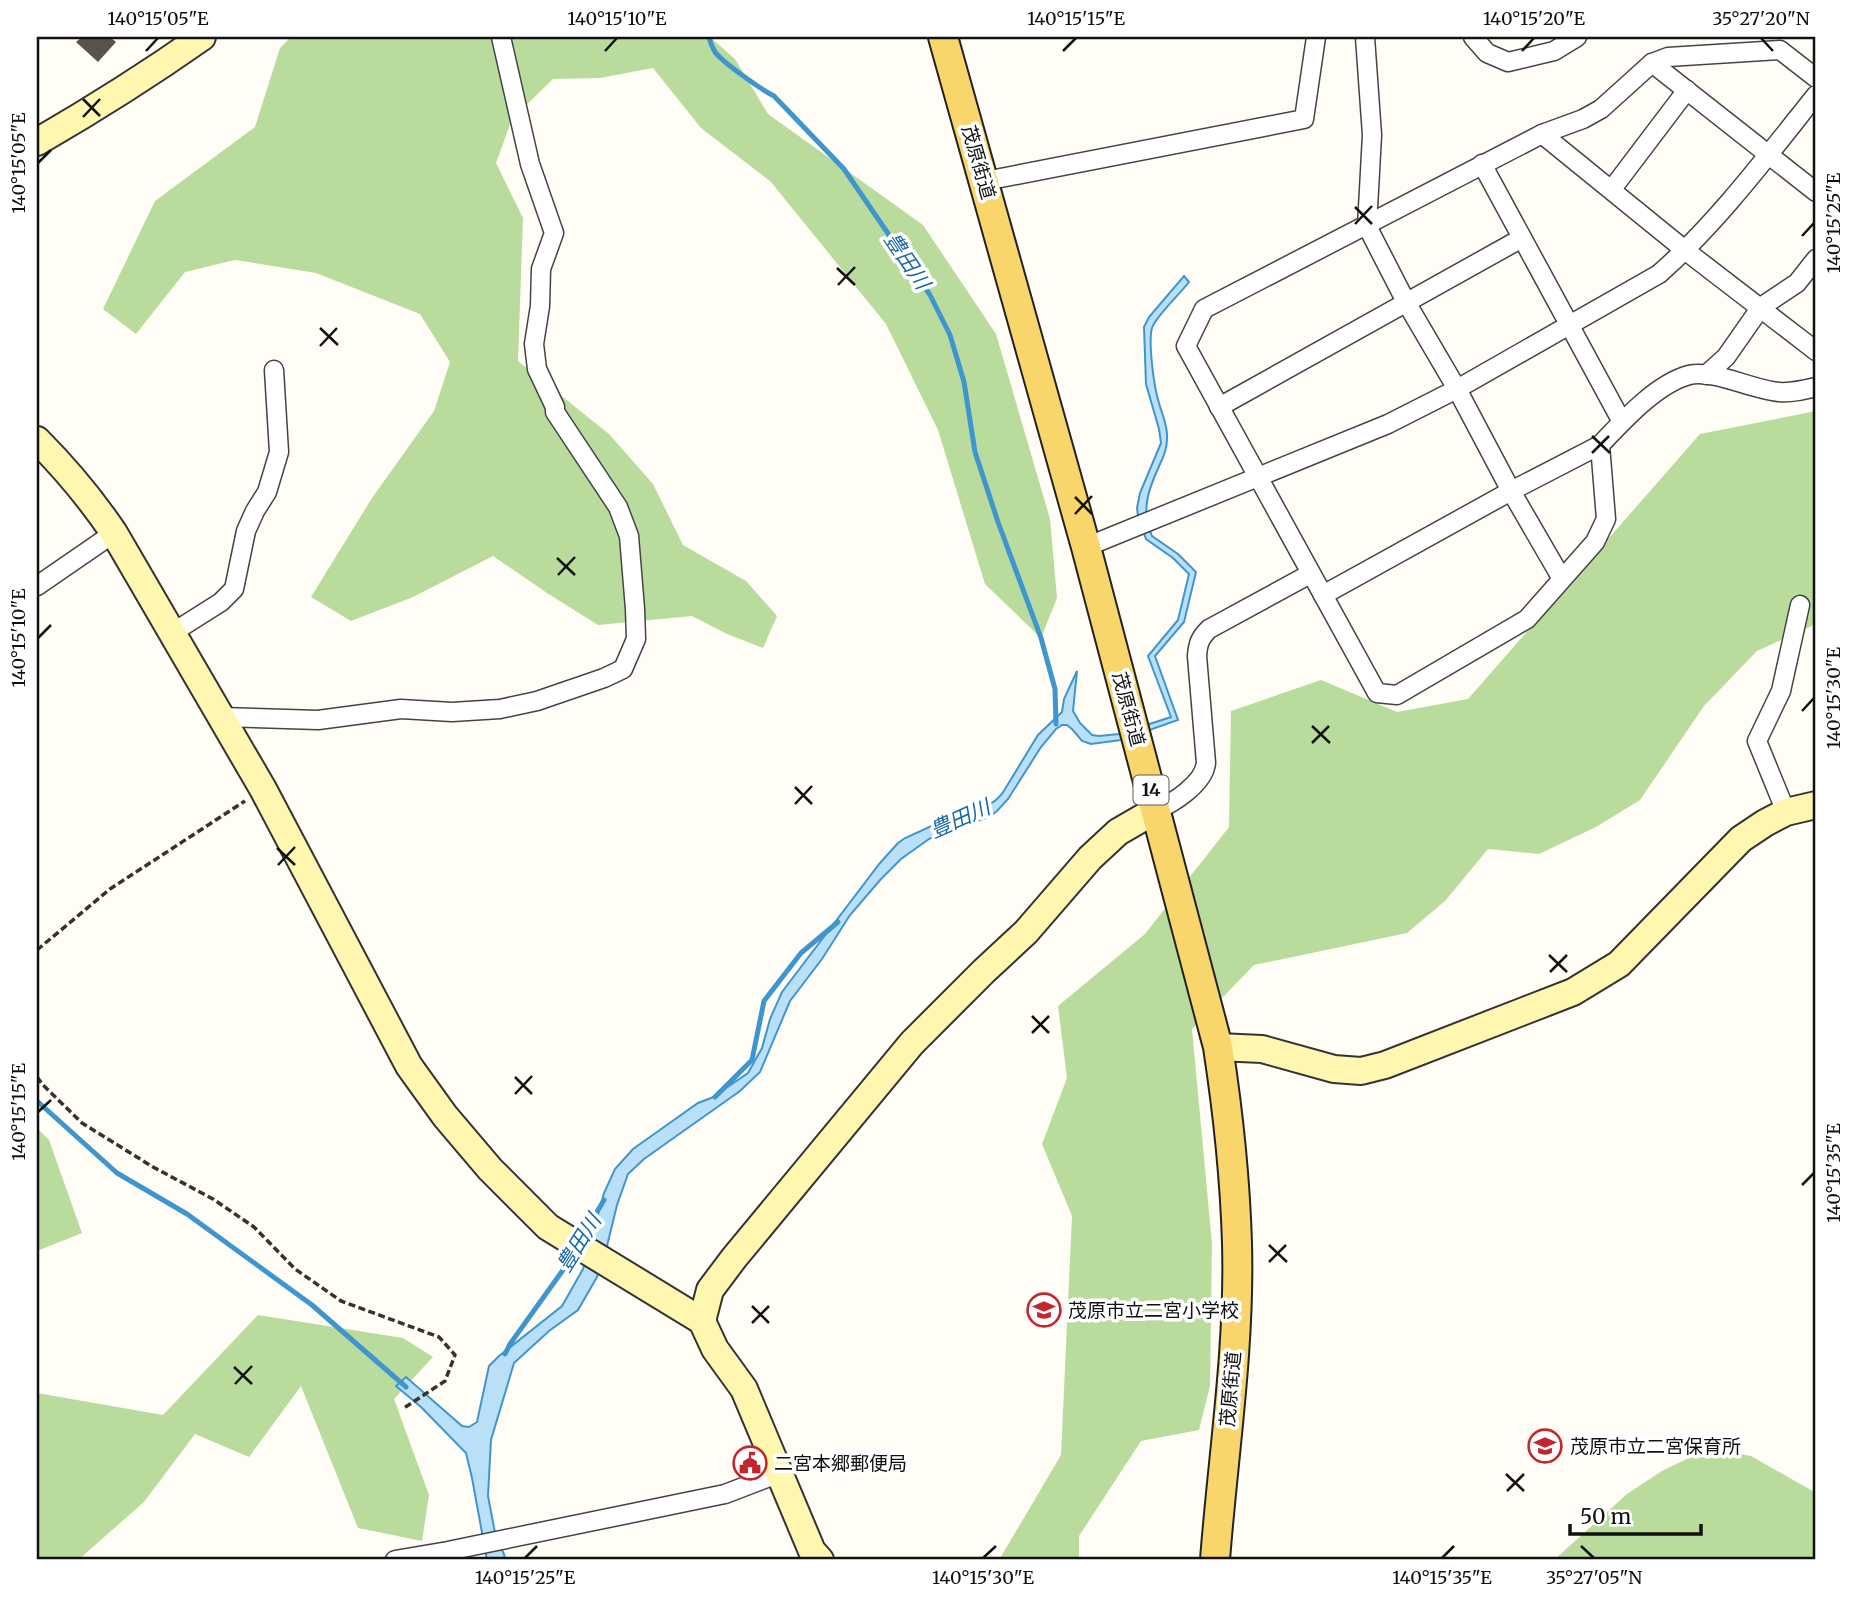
<svg xmlns="http://www.w3.org/2000/svg" width="1853" height="1597" viewBox="0 0 1853 1597" font-family="Merriweather,'Noto Sans JP',serif">
	<style>
		.forest { fill: #b9dc9c }
		.water { fill: #b9e0f7; stroke: #3f96cf; stroke-width: 2 }
		.lines { fill: none; stroke-linecap: round; stroke-linejoin: round }
		.stream { stroke: #3f96cf; stroke-width: 5 }
		.building { fill: #5a524d }
		.street-casing { stroke: #444; stroke-width: 21 }
		.secondary-casing { stroke: #333; stroke-width: 30 }
		.primary-casing { stroke: #222; stroke-width: 32 }
		.path { stroke: #333; stroke-width: 3.5; stroke-dasharray: 7 3.5; stroke-linecap: butt }
		.street { stroke: #fff; stroke-width: 18 }
		.secondary { stroke: #fff6b0; stroke-width: 26 }
		.primary { stroke: #f9d66b; stroke-width: 28 }
		.ticks { fill: none; stroke: #111; stroke-width: 2.5 }
		.labels { text-anchor: middle; stroke-width: 7; stroke-linejoin: round; paint-order: stroke }
		.shield { fill: #fff; stroke: #585858; stroke-width: 2 }
		.shield-label { font-size: 18px; font-weight: bold; fill: #111 }
		.street-label { font-size: 19px; fill: #111; stroke: #fff }
		.poi-label { font-size: 19px; fill: #111; stroke: #fff; text-anchor: start }
		.water-label { font-size: 21px; font-style: italic; fill: #1768a6; stroke: #fff }
		.neatline { fill: none; stroke: #111; stroke-width: 2.5 }
		.ticks-label { font-size: 18px; text-anchor: middle; fill: #111 }
	</style>
	<rect width="100%" height="100%" fill="#fffdf5"/>
	<!-- forest -->
	<g class="forest">
		<path d="M291,37H710L735,59L768,114L923,225L996,334L1050,519L1057,598L1041,638L985,584L938,430L886,324L771,182L701,128L653,68L600,78L553,79L512,119L496,163L523,218L518,361L609,434L653,484L683,545L746,581L777,616L763,648L727,634L692,616L598,625L547,593L493,556L413,597L351,621L311,597L372,498L434,411L450,362L420,314L316,273L235,260L185,272L136,334L103,309L155,201L255,127L280,48Z"/>
		<path d="M1816,411V624L1757,651L1704,706L1640,800L1596,827L1539,854L1488,849L1445,901L1407,933L1254,965L1192,1029L1212,1244L1210,1386L1199,1430L1141,1441L1079,1536V1560H999L1061,1455L1072,1216L1042,1144L1067,1078L1058,1006L1145,934L1229,827L1231,711L1321,680L1397,712L1468,699L1700,434Z"/>
		<path d="M37,1128L49,1140L82,1233L37,1251Z"/>
		<path d="M258,1315L403,1338L433,1357L394,1399L429,1495L422,1541L358,1528L301,1386L249,1457L195,1434L144,1502L78,1560H37V1393L163,1415Z"/>
		<path d="M1709,1448L1751,1456L1816,1493V1560H1554L1627,1494L1662,1471Z"/>
	</g>
	<!-- water -->
	<path class="water" d="M1184,276L1189,282C1180,294 1156,316 1152,328C1148,342 1154,388 1159,403C1162,415 1168,425 1167,439C1167,448 1164,456 1160,464C1149,488 1140,510 1152,536L1178,554L1196,572L1184,622L1155,656L1178,720L1121,740L1091,744L1082,741L1073,730L1067,725H1062L1056,729L1041,747L1008,799L997,811L989,817L940,833L929,839L901,859L881,879L850,915L822,959L790,1001L760,1072L740,1091L644,1159L628,1174L617,1205L607,1246L597,1277L578,1310L549,1331L514,1363L491,1440L488,1496L496,1538L504,1554L505,1560H487L472,1478L466,1453L421,1407L396,1386L406,1377L462,1426L469,1427L477,1422L489,1366L499,1356L562,1306L583,1269L604,1193L615,1169L633,1149L657,1132L698,1103L711,1098L748,1073L762,1048L770,1019L782,992L880,863L898,843L905,838L936,824L957,819L974,812L995,801L1002,794L1038,735L1062,712L1064,699L1077,671L1073,711L1080,723L1092,735L1099,736L1119,734L1171,717L1148,656L1178,620L1189,574L1173,558L1146,539L1138,516L1137,508L1140,493L1161,443L1159,429L1146,384L1144,327L1149,317Z"/>
	<g class="lines">
		<!-- stream -->
		<g class="stream">
			<path d="M709,37C710,42 712,47 715,52C722,62 762,90 774,96L844,169L930,295L950,335L964,382L975,452L998,522L1041,638L1055,689L1056,724"/>
			<path d="M715,1097L752,1060L764,1001L801,953L838,922"/>
			<path d="M37,1101L117,1173L187,1214L312,1305L406,1387"/>
			<path d="M582,1237L604,1200"/>
			<path d="M505,1354L510,1344L563,1270L573,1251"/>
		</g>
	</g>
	<!-- building -->
	<path class="building" d="M82,37H110L116,42L98,62L76,42Z"/>
	<g class="lines">
		<defs>
			<g id="street">
				<path d="M1365,37L1372,135L1367,226L1406,302L1457,389L1511,491L1562,579"/>
				<path d="M1473,37L1487,53L1508,62L1554,51L1577,37"/>
				<path d="M1652,63L1816,192"/>
				<path d="M1816,78L1780,50L1668,57L1652,63L1601,109L1583,119L1542,134L1204,309L1186,346L1377,693L1397,695L1527,619L1595,542L1606,519L1600,445C1623,421 1656,384 1689,375C1713,369 1753,390 1779,392C1792,393 1804,390 1816,387"/>
				<path d="M1542,134L1686,251L1816,351"/>
				<path d="M1482,164L1622,422"/>
				<path d="M985,181L1304,119L1316,37"/>
				<path d="M1612,189L1687,90"/>
				<path d="M1706,375L1726,357L1761,307L1797,283L1816,259"/>
				<path d="M1219,407L1522,238"/>
				<path d="M1086,547L1388,424L1457,389L1659,274C1717,223 1768,155 1816,95"/>
				<path d="M37,586L114,533"/>
				<path d="M1323,595L1511,491L1600,445"/>
				<path d="M172,633L221,602L234,589L246,531L255,511L267,492L279,452L274,370"/>
				<path d="M221,717L318,720L401,709L452,712L500,709L537,701L604,678L623,669L636,639L635,609L629,536L618,507L555,412V407L537,369L534,344L540,306L541,269L554,233L530,164L501,37"/>
				<path d="M1156,810C1174,803 1204,783 1206,763L1197,656C1198,643 1200,638 1209,629L1310,574"/>
				<path d="M1786,812L1757,741L1781,691L1800,605"/>
				<path d="M395,1560L448,1551L725,1494L780,1473"/>
			</g>
			<g id="secondary">
				<path d="M37,142C94,109 148,75 202,37"/>
				<path d="M37,440C66,469 91,499 114,533L263,789L409,1066L445,1116L490,1169L548,1227L702,1321L715,1349L744,1389L812,1551L820,1560"/>
				<path d="M1218,1047L1262,1049L1334,1069L1361,1071L1385,1065L1573,992L1619,964L1741,839L1765,823L1786,812L1816,805"/>
				<path d="M702,1321L710,1290L734,1258L912,1043L984,971L1026,932L1090,858L1118,832L1156,810"/>
			</g>
			<path id="primary" d="M943,37L1086,547L1218,1047C1228,1112 1235,1177 1237,1243C1240,1349 1223,1455 1215,1560"/>
		</defs>
		<!-- street casing -->
		<use href="#street" class="street-casing"/>
		<!-- secondary casing -->
		<use href="#secondary" class="secondary-casing"/>
		<!-- primary casing -->
		<use href="#primary" class="primary-casing"/>
		<!-- path -->
		<g class="path">
			<path d="M37,950L110,889L245,801"/>
			<path d="M37,1077L43,1085L82,1123L153,1167L213,1199L254,1227L295,1269L341,1301L439,1337L455,1355L445,1381L404,1408"/>
		</g>
		<!-- street -->
		<use href="#street" class="street"/>
		<!-- secondary -->
		<use href="#secondary" class="secondary"/>
		<!-- primary -->
		<use href="#primary" class="primary"/>
	</g>
	<!-- ticks -->
	<path class="ticks" d="M1761,38L1773,51M146,51L158,38M605,51L617,38M1063,51L1076,38M1522,51L1534,38M83,99L100,116M83,117L100,99M38,163L51,150M1355,207L1372,224M1355,224L1372,206M1802,236L1814,223M837,268L855,285M838,285L855,267M320,328L338,345M320,346L337,328M1592,436L1610,453M1592,453L1609,436M1075,497L1092,514M1075,514L1092,496M557,558L575,575M558,575L575,557M38,638L51,625M1802,711L1814,698M1312,726L1330,743M1312,743L1329,726M795,787L812,804M795,804L812,786M277,848L295,865M278,865L295,847M1549,955L1567,972M1550,972L1567,955M1032,1016L1049,1033M1032,1033L1049,1016M515,1077L532,1094M515,1094L532,1076M38,1112L51,1100M1802,1185L1814,1173M1269,1245L1287,1262M1269,1262L1286,1245M752,1306L769,1323M752,1323L769,1306M234,1367L252,1384M235,1384L252,1366M1506,1474L1524,1491M1507,1491L1524,1474M1581,1546L1594,1558M525,1558L537,1546M983,1558L996,1546M1442,1558L1454,1546"/>
	<!-- icons -->
	<defs>
		<symbol id="school-ring" viewBox="-11 -11 22 22"><circle r="9.5" fill="#fff" stroke="#c4262e" stroke-width="1.5"/><path d="M0-5L7-2L0 1L-7-2ZM-4 1L0 2.5L4 1V4Q0 6-4 4Z" fill="#c4262e"/></symbol>
		<symbol id="civic-ring" viewBox="-11 -11 22 22"><circle r="9.5" fill="#fff" stroke="#c4262e" stroke-width="1.5"/><path d="M-.6-6.5H3V-4.5H.6V-3L4-1V1h2V6H-6V1h2V-1L-.6-3ZM-1.2 2.5V6h2.4V2.5Z" fill="#c4262e"/></symbol>
	</defs>
	<g fill-rule="evenodd">
		<use href="#school-ring" x="1025" y="1291" width="38" height="38"/>
		<use href="#school-ring" x="1526" y="1427" width="38" height="38"/>
		<use href="#civic-ring" x="731" y="1444" width="38" height="38"/>
	</g>
	<g class="labels">
		<!-- shield labels -->
		<rect class="shield" x="1133.5" y="775.5" width="35" height="29" rx="5"/>
		<g class="shield-label">
			<text x="1151" y="796">14</text>
		</g>
		<!-- street labels -->
		<g class="street-label">
			<text transform="translate(979 162) rotate(74)" y="7">茂原街道</text>
			<text transform="translate(1129 709) rotate(75)" y="7">茂原街道</text>
			<text transform="translate(1230 1389) rotate(-85)" y="7">茂原街道</text>
		</g>
		<!-- poi labels -->
		<g class="poi-label">
			<text x="1068" y="1317">茂原市立二宮小学校</text>
			<text x="1570" y="1453">茂原市立二宮保育所</text>
			<text x="774" y="1470">二宮本郷郵便局</text>
		</g>
		<!-- water labels -->
		<g class="water-label">
			<text transform="translate(907 261) rotate(56)" y="7">豊田川</text>
			<text transform="translate(960 819) rotate(-24)" y="7">豊田川</text>
			<text transform="translate(579 1243) rotate(-58)" y="7">豊田川</text>
		</g>
	</g>
	<!-- border -->
	<rect width="1853" height="1597" fill="none" stroke="#ffffff" stroke-width="77"/>
	<!-- scale -->
	<path d="M1570 1524v10h131v-10" fill="none" stroke="#111111" stroke-width="3.5"/>
	<text x="1580" y="1524" font-size="21" fill="#111111" stroke="#ffffff" stroke-width="5" paint-order="stroke">50 m</text>
	<rect x="38" y="38" width="1776" height="1520" class="neatline"/>
	<g class="ticks-label">
		<text x="158" y="25">140°15'05"E</text>
		<text x="617" y="25">140°15'10"E</text>
		<text x="1076" y="25">140°15'15"E</text>
		<text x="1534" y="25">140°15'20"E</text>
		<text x="1761" y="25">35°27'20"N</text>
		<text transform="translate(19 163) rotate(-90)" y="6">140°15'05"E</text>
		<text transform="translate(1834 223) rotate(-90)" y="6">140°15'25"E</text>
		<text transform="translate(19 638) rotate(-90)" y="6">140°15'10"E</text>
		<text transform="translate(1834 698) rotate(-90)" y="6">140°15'30"E</text>
		<text transform="translate(19 1112) rotate(-90)" y="6">140°15'15"E</text>
		<text transform="translate(1834 1173) rotate(-90)" y="6">140°15'35"E</text>
		<text x="525" y="1584">140°15'25"E</text>
		<text x="983" y="1584">140°15'30"E</text>
		<text x="1442" y="1584">140°15'35"E</text>
		<text x="1594" y="1584">35°27'05"N</text>
	</g>
</svg>
